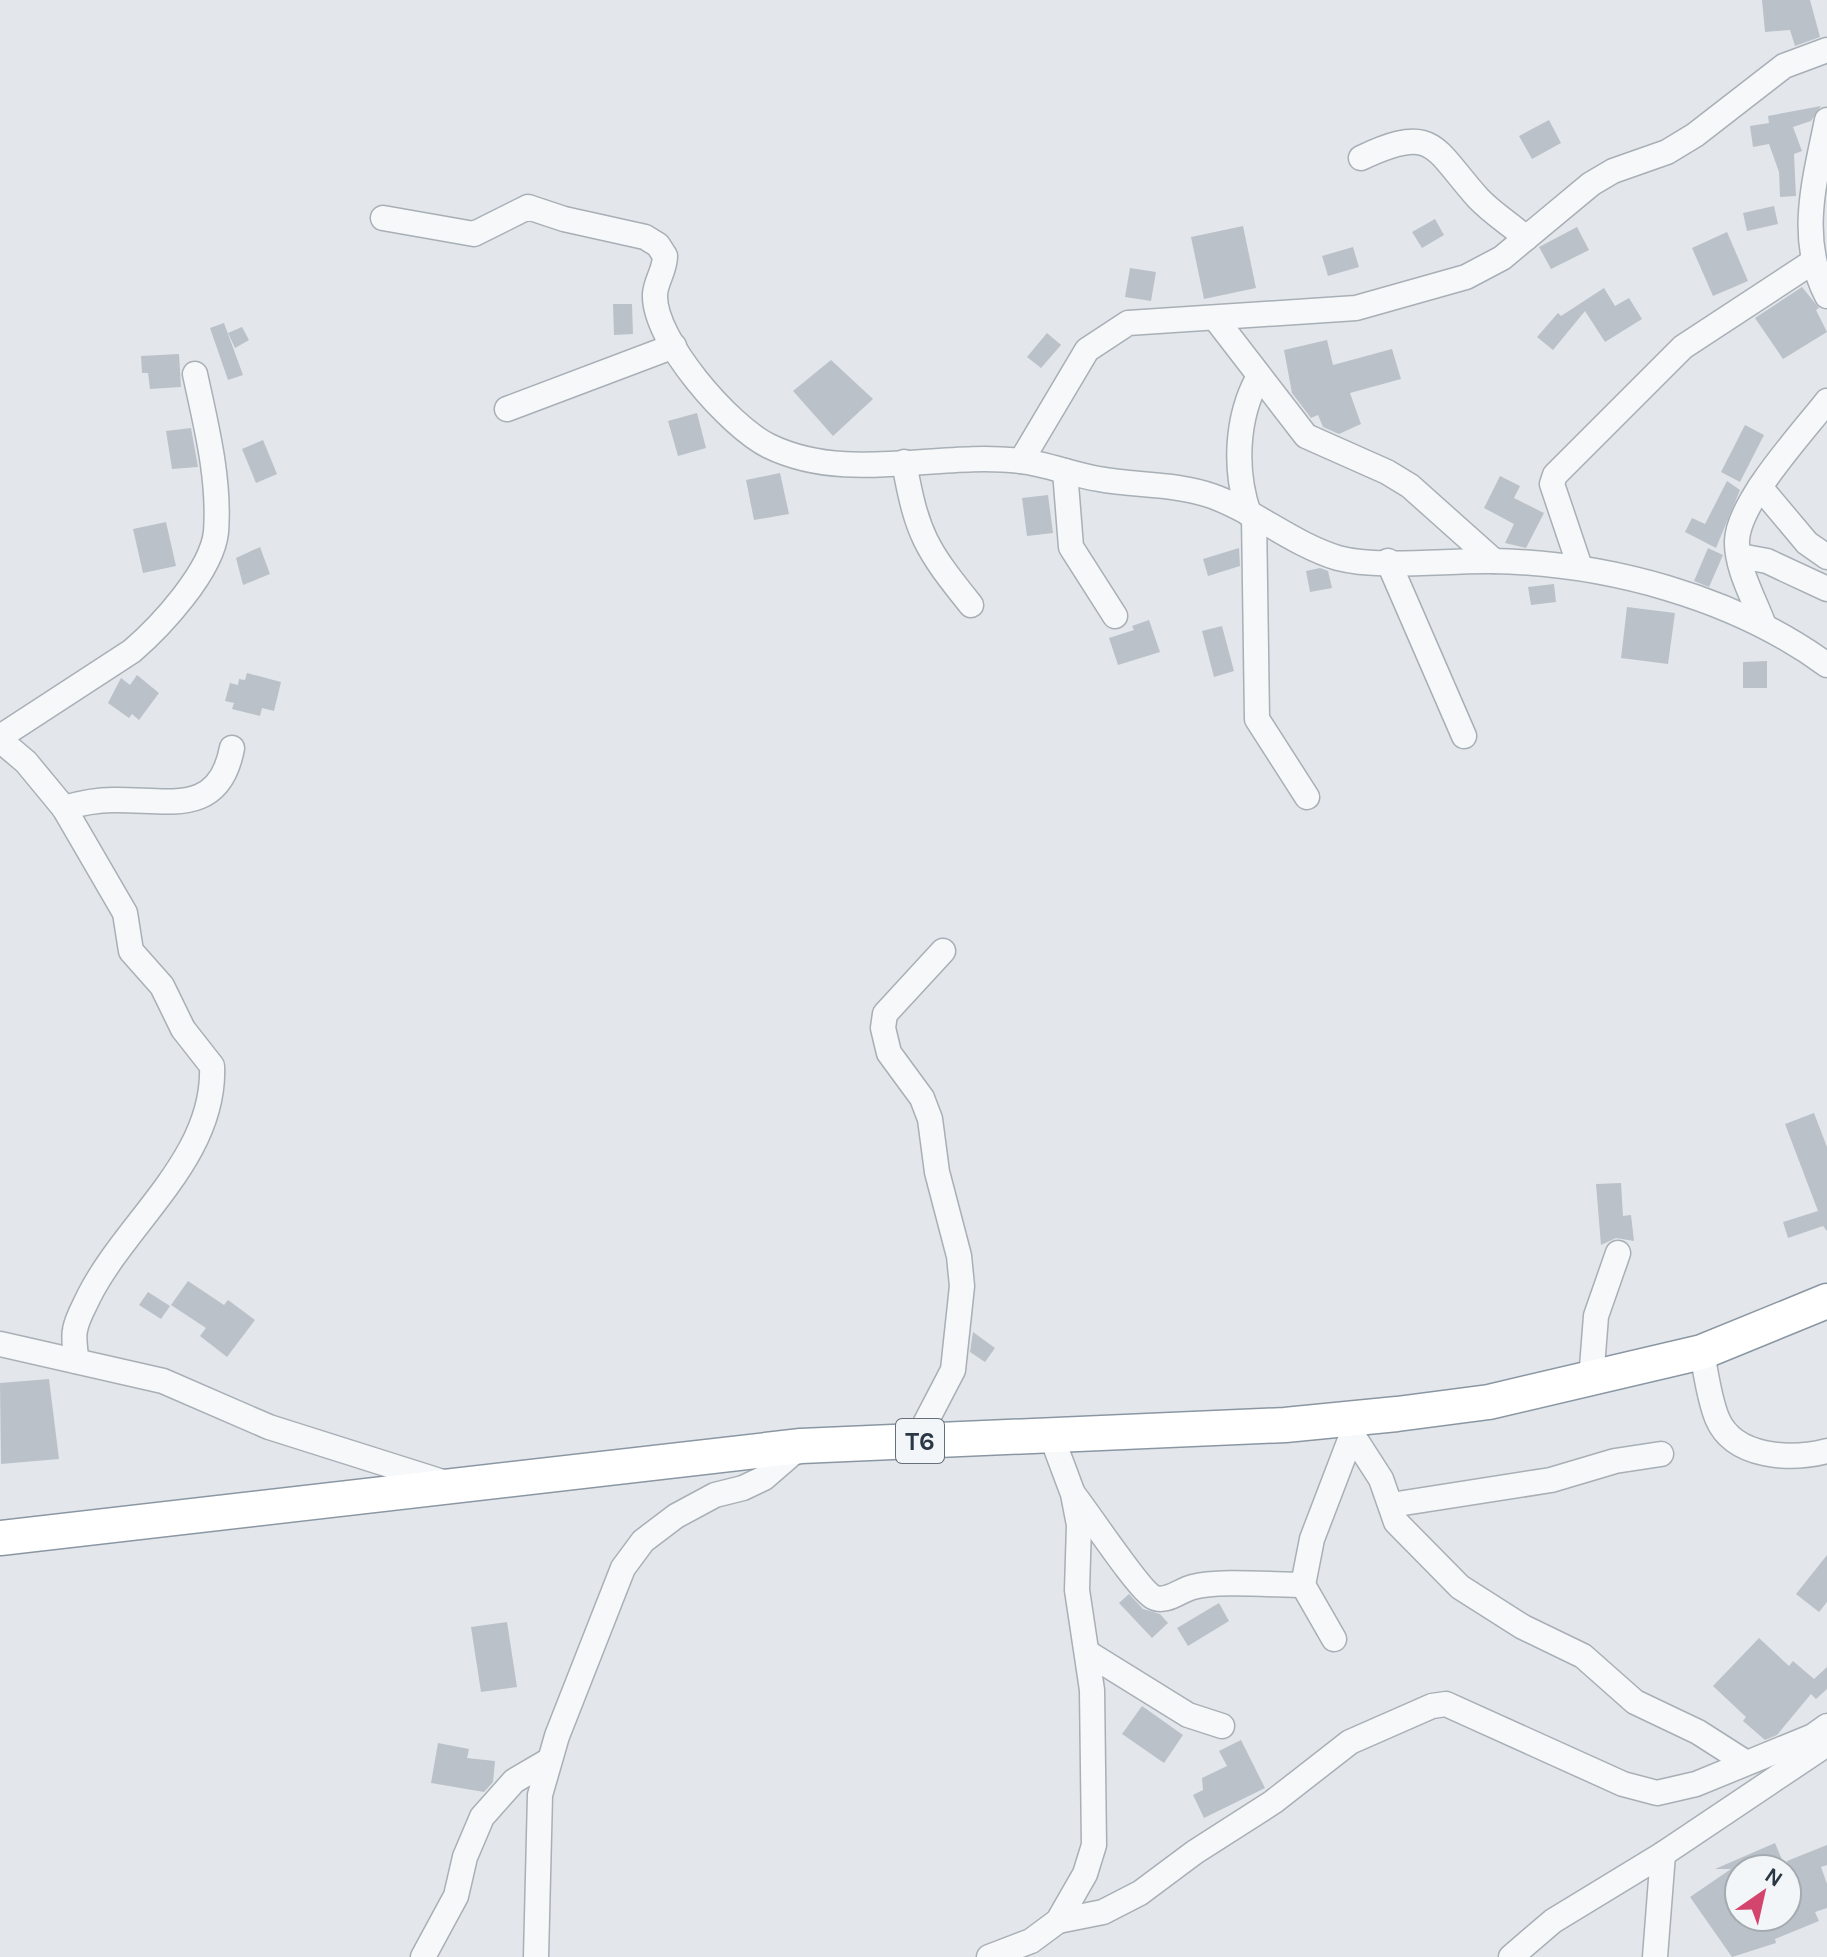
<svg xmlns="http://www.w3.org/2000/svg" width="1827" height="1957" viewBox="0 0 1827 1957" font-family="Karla,sans-serif">
	<style>
		.building { fill: #bac1c9 }
		.lines { fill: none; stroke-linecap: round; stroke-linejoin: round }
		.minor-casing { stroke: #a8afb6; stroke-width: 27 }
		.highway-casing { stroke: #8a97a3; stroke-width: 37 }
		.minor { stroke: #f6f8f9; stroke-width: 24 }
		.highway { stroke: #fff; stroke-width: 34 }
		.labels { text-anchor: middle; stroke-width: 8; stroke-linejoin: round; paint-order: stroke }
		.shield { fill: #f3f6f8; stroke: #66707a; stroke-width: 2 }
		.shield-label { font-size: 26px; font-weight: bold; fill: #2a3744 }
	</style>
	<rect width="100%" height="100%" fill="#e3e7eb"/>
	<!-- building -->
	<g class="building">
		<path d="M1762,0H1810L1820,37L1795,46L1790,30L1765,32Z"/>
		<path d="M1821,106L1811,121L1793,127L1802,151L1794,154L1796,196L1780,197L1779,172L1769,144L1753,147L1750,126L1769,123L1768,116Z"/>
		<path d="M1549,120L1561,143L1532,159L1519,136Z"/>
		<path d="M1774,206L1778,224L1747,231L1743,213Z"/>
		<path d="M1435,219L1444,235L1422,248L1412,232Z"/>
		<path d="M1243,226L1256,288L1204,299L1191,237Z"/>
		<path d="M1577,227L1589,250L1551,269L1539,247Z"/>
		<path d="M1727,232L1748,281L1713,296L1692,248Z"/>
		<path d="M1353,247L1359,267L1328,276L1322,256Z"/>
		<path d="M1130,268L1156,272L1151,301L1125,297Z"/>
		<path d="M1802,287L1819,308L1816,310L1827,332L1783,359L1755,318Z"/>
		<path d="M1604,288L1615,306L1629,298L1642,319L1605,342L1585,311L1553,350L1537,337L1558,313L1561,316Z"/>
		<path d="M613,304H632L633,334L614,335Z"/>
		<path d="M224,323L243,375L228,380L210,328Z"/>
		<path d="M242,327L249,340L235,348L228,333Z"/>
		<path d="M1047,333L1061,345L1041,368L1027,357Z"/>
		<path d="M1327,340L1333,365L1392,349L1401,379L1350,393L1361,424L1339,434L1323,427L1318,415L1311,418L1292,393L1284,350Z"/>
		<path d="M179,354L181,387L150,389L148,373H142L141,356Z"/>
		<path d="M831,360L873,399L833,436L793,391Z"/>
		<path d="M697,413L706,448L678,456L668,421Z"/>
		<path d="M1745,425L1764,435L1740,482L1721,472Z"/>
		<path d="M191,428L198,467L172,469L166,431Z"/>
		<path d="M263,440L277,474L256,483L242,449Z"/>
		<path d="M780,473L789,514L754,520L746,480Z"/>
		<path d="M1500,476L1520,486L1514,498L1544,513L1526,548L1505,543L1514,524L1484,508Z"/>
		<path d="M1727,481L1740,490L1716,548L1685,532L1692,518L1705,524Z"/>
		<path d="M1048,495L1053,533L1027,536L1022,498Z"/>
		<path d="M166,522L176,566L143,573L133,529Z"/>
		<path d="M260,547L270,574L243,585L236,558Z"/>
		<path d="M1239,548L1240,566L1208,576L1203,559Z"/>
		<path d="M1708,548L1723,555L1709,587L1694,581Z"/>
		<path d="M1320,568L1328,571L1332,588L1310,592L1306,571Z"/>
		<path d="M1554,584L1556,602L1531,605L1528,587Z"/>
		<path d="M1627,607L1675,613L1668,664L1621,658Z"/>
		<path d="M1149,620L1160,652L1118,665L1109,638L1134,630L1132,626Z"/>
		<path d="M1222,626L1234,671L1214,677L1202,631Z"/>
		<path d="M1767,661V688H1743V662Z"/>
		<path d="M247,673L281,682L274,711L262,708L260,716L232,709L234,703L225,701L230,683L238,685L239,679L245,680Z"/>
		<path d="M137,675L159,693L139,720L132,714L129,718L108,703L121,678L130,685Z"/>
		<path d="M1814,1113L1827,1147V1231L1823,1226L1788,1238L1783,1222L1818,1211L1785,1124Z"/>
		<path d="M1621,1183L1623,1216L1631,1215L1634,1241L1616,1238L1601,1245L1596,1184Z"/>
		<path d="M188,1281L224,1305L228,1300L255,1320L227,1357L200,1336L206,1328L171,1305Z"/>
		<path d="M148,1292L170,1306L161,1319L139,1305Z"/>
		<path d="M973,1332L995,1348L985,1362L970,1352Z"/>
		<path d="M49,1379L59,1459L1,1464L0,1383Z"/>
		<path d="M1827,1555V1602L1819,1612L1796,1594Z"/>
		<path d="M1129,1594L1143,1609L1160,1614L1168,1623L1152,1638L1119,1603Z"/>
		<path d="M1219,1603L1229,1621L1188,1646L1177,1628Z"/>
		<path d="M507,1622L517,1687L481,1692L471,1627Z"/>
		<path d="M1759,1638L1789,1666L1793,1661L1814,1679L1827,1667V1689L1816,1699L1811,1694L1777,1735L1765,1740L1743,1721L1746,1717L1713,1686Z"/>
		<path d="M1142,1706L1183,1735L1164,1763L1122,1734Z"/>
		<path d="M1241,1740L1265,1788L1204,1818L1193,1795L1203,1790L1202,1778L1227,1766L1219,1751Z"/>
		<path d="M438,1743L469,1749L467,1758L495,1761L493,1782L484,1792L431,1783Z"/>
		<path d="M1775,1843L1786,1869H1739V1917H1787V1861L1827,1845V1865L1821,1867L1827,1884V1908L1815,1912L1819,1921L1775,1939L1776,1943L1732,1957L1690,1897L1731,1869H1715Z"/>
	</g>
	<g class="lines">
		<defs>
			<g id="minor">
				<path d="M1827,120C1815,180 1797,238 1827,296"/>
				<path d="M1361,158C1435,123 1433,148 1478,198C1492,213 1510,224 1526,238"/>
				<path d="M383,218L474,234L528,207L564,219L645,237L658,245L665,256C665,270 656,281 655,294C653,340 730,427 769,446C847,484 937,451 1021,461C1047,464 1073,475 1099,479C1136,486 1175,483 1212,496C1255,511 1294,545 1338,558C1379,569 1448,560 1492,561C1607,563 1734,597 1827,665"/>
				<path d="M1215,318L1306,436L1387,472L1410,486L1494,561"/>
				<path d="M507,409L674,346"/>
				<path d="M1021,461L1087,350L1128,323L1356,308L1466,277L1502,258L1591,184L1613,171L1667,152L1695,135L1784,66L1827,50"/>
				<path d="M904,462C917,535 926,549 971,605"/>
				<path d="M1065,471L1071,547L1115,616"/>
				<path d="M1760,487L1807,543L1827,557"/>
				<path d="M1249,514C1234,471 1236,418 1258,378"/>
				<path d="M1254,516L1257,719L1307,797"/>
				<path d="M1740,556L1767,561L1827,589"/>
				<path d="M1388,561L1464,736"/>
				<path d="M1580,567L1552,484L1555,475L1683,347L1814,261"/>
				<path d="M1763,623C1754,599 1736,567 1737,541C1738,502 1803,432 1827,401"/>
				<path d="M0,737L132,651C161,626 212,571 216,532C220,479 206,425 195,374"/>
				<path d="M0,740L26,762L64,808L125,913L131,951L162,986L183,1029L212,1066C216,1157 127,1221 89,1296C84,1307 77,1318 75,1330C73,1339 76,1351 76,1361"/>
				<path d="M64,808C81,803 96,800 113,800C167,799 219,818 232,748"/>
				<path d="M0,1344L163,1381L269,1427L446,1483"/>
				<path d="M1702,1352C1706,1374 1709,1398 1717,1418C1734,1459 1792,1460 1827,1451"/>
				<path d="M1591,1380L1596,1316L1618,1253"/>
				<path d="M1352,1434L1381,1479L1396,1522L1460,1587L1523,1627L1583,1656L1635,1702L1698,1732L1745,1762"/>
				<path d="M916,1441L953,1370L962,1286L959,1256L937,1172L930,1119L922,1098L889,1053L883,1028L885,1014L943,951"/>
				<path d="M1074,1495C1089,1514 1139,1590 1153,1597C1166,1604 1180,1590 1193,1587C1217,1580 1275,1585 1303,1585"/>
				<path d="M1391,1505L1551,1480L1615,1461L1661,1454"/>
				<path d="M1334,1639L1303,1585L1312,1539L1356,1424"/>
				<path d="M1088,1653L1188,1715L1222,1726"/>
				<path d="M1058,1921L1103,1912L1140,1893L1195,1852L1273,1802L1350,1742L1432,1706L1446,1704L1623,1784L1657,1793L1696,1784L1813,1736L1827,1726"/>
				<path d="M423,1957L456,1896L465,1857L482,1817L514,1781L548,1761"/>
				<path d="M536,1957L540,1795L557,1736L623,1568L643,1541L676,1516L715,1495L743,1488L764,1478L801,1446"/>
				<path d="M989,1957L1031,1941L1058,1921L1085,1874L1094,1845L1092,1690L1077,1590L1079,1525L1073,1494L1051,1435"/>
				<path d="M1511,1957L1553,1921L1663,1854L1827,1744"/>
				<path d="M1655,1957L1663,1854"/>
			</g>
			<path id="highway" d="M0,1538L801,1446L1285,1425L1397,1414L1489,1402L1702,1352L1827,1301"/>
		</defs>
		<!-- minor casing -->
		<use href="#minor" class="minor-casing"/>
		<!-- highway casing -->
		<use href="#highway" class="highway-casing"/>
		<!-- minor -->
		<use href="#minor" class="minor"/>
		<!-- highway -->
		<use href="#highway" class="highway"/>
	</g>
	<g class="labels">
		<!-- shield labels -->
		<rect class="shield" x="896" y="1419" width="48" height="44" rx="6"/>
		<g class="shield-label">
			<text x="920" y="1450">T6</text>
		</g>
	</g>
	<!-- north arrow -->
	<g transform="translate(1763 1893) rotate(34)"><circle r="38" fill="#f3f6f8" stroke="#a3aab0" stroke-width="2"/>
	<path d="M0-6L14 30L0 20L-14 30Z" fill="#d3456d"/>
	<text y="-12" font-size="22" font-weight="bold" text-anchor="middle" fill="#2a3744">N</text>
	</g>
</svg>
